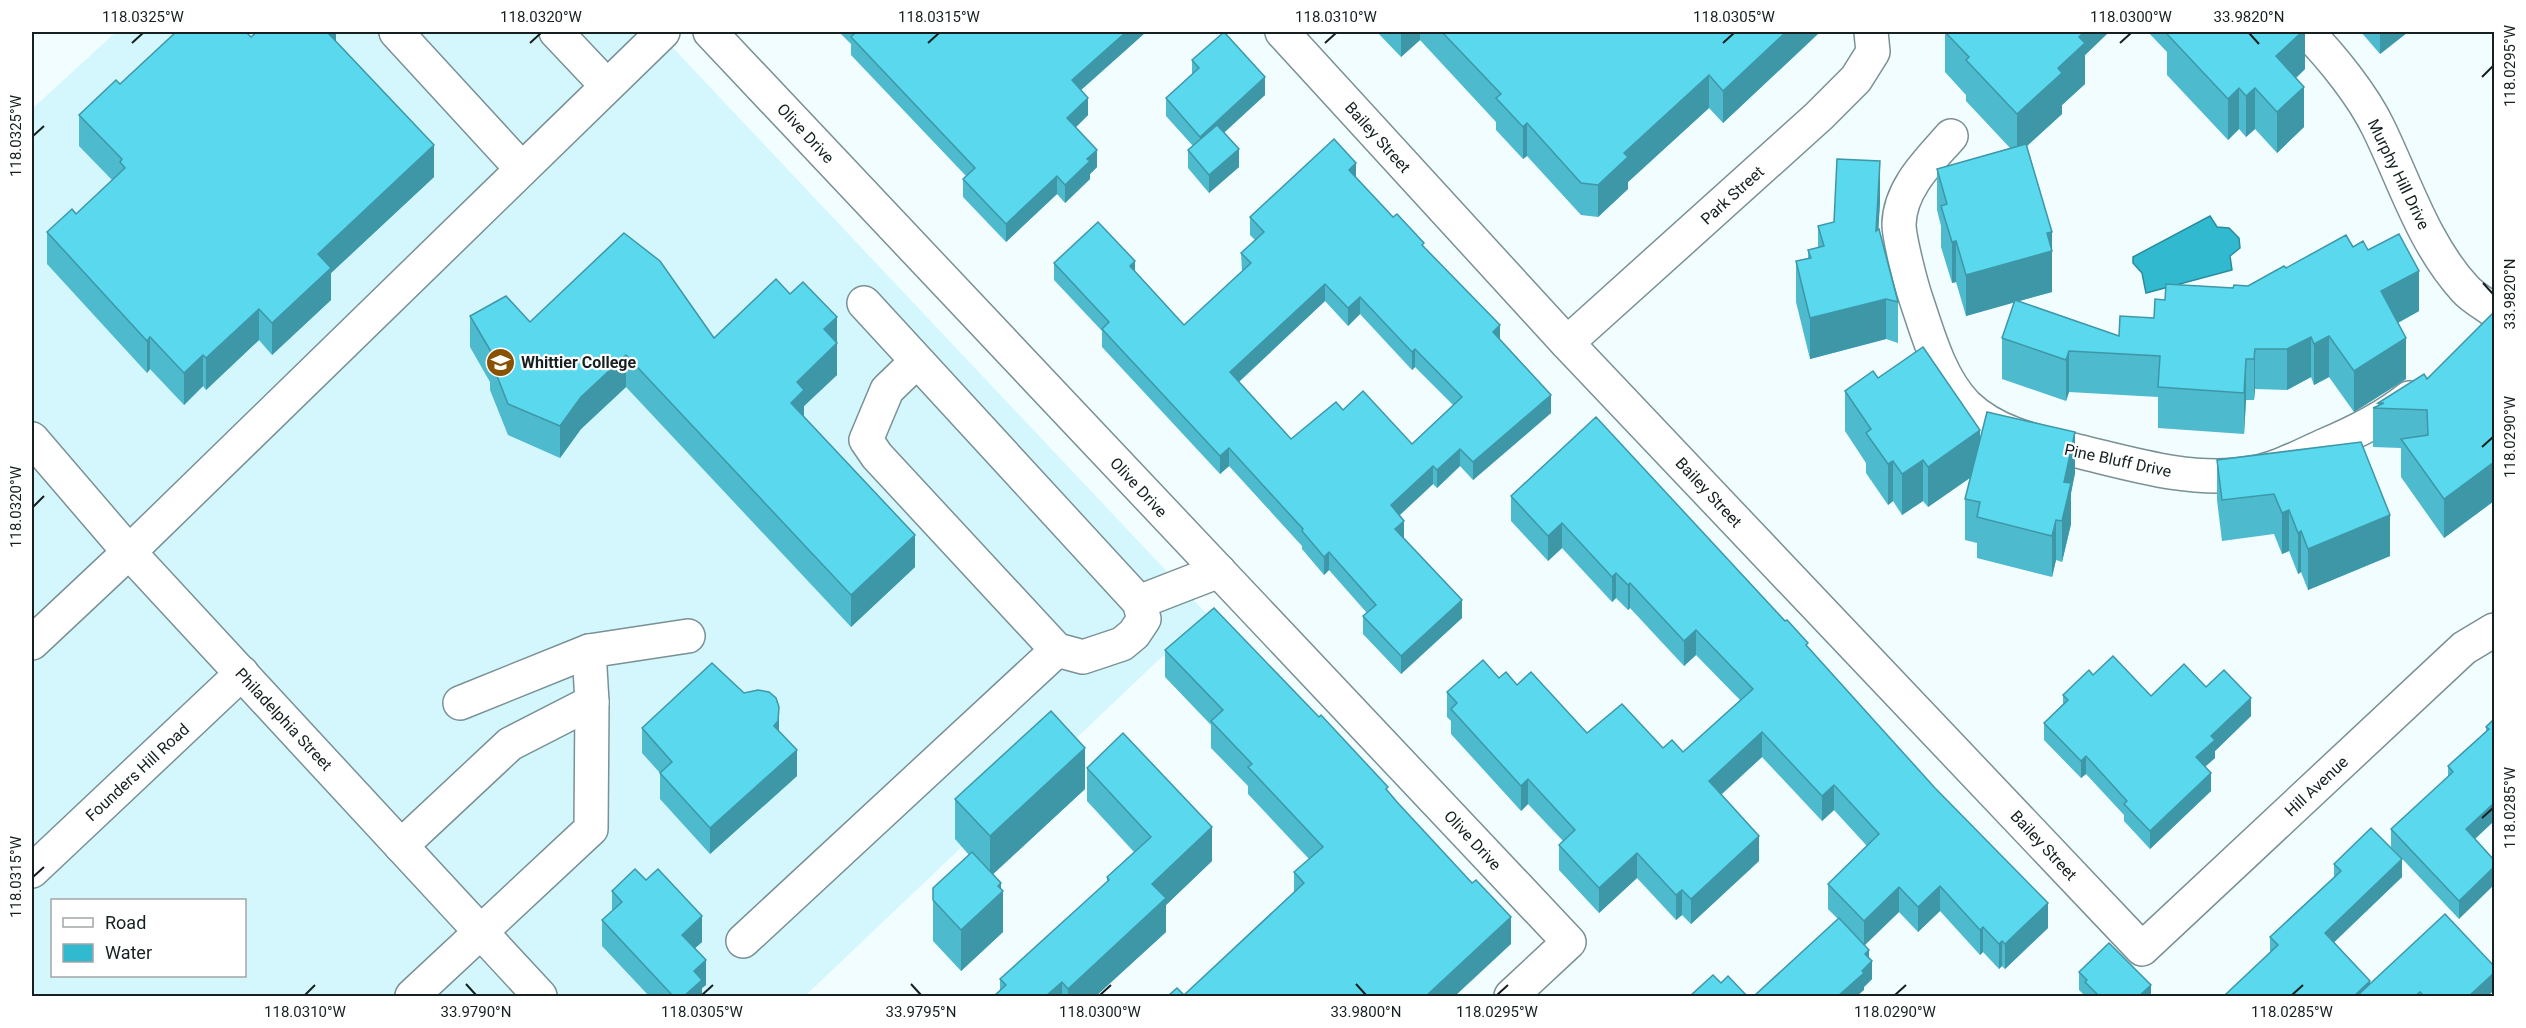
<svg xmlns="http://www.w3.org/2000/svg" width="2526" height="1028" viewBox="0 0 2526 1028" font-family="Roboto,sans-serif">
	<style>
		.built { fill: #d4f7fe; fill-rule: evenodd }
		.water { fill: #31bacf; stroke: #298c9b; stroke-width: 1.5 }
		.lines { fill: none; stroke-linecap: round; stroke-linejoin: round }
		.minor-casing { stroke: #799195; stroke-width: 36 }
		.minor { stroke: #fff; stroke-width: 33 }
		.wall { fill: #4dbacd; fill-rule: evenodd }
		.shaded-wall { fill: #3e97a7 }
		.building { fill: #59d8ee; stroke: #3e97a7; stroke-width: 1.5; fill-rule: evenodd }
		.ticks { fill: none; stroke: #162021; stroke-width: 2 }
		.labels { text-anchor: middle; stroke-width: 4.5; stroke-linejoin: round; paint-order: stroke }
		.street-label { font-size: 16px; fill: #162021; stroke: #fff }
		.poi-label { font-size: 16px; font-weight: bold; fill: #162021; stroke: #fff; text-anchor: start }
		.neatline { fill: none; stroke: #162021; stroke-width: 2 }
		.ticks-label { font-size: 15px; text-anchor: middle; fill: #162021 }
	</style>
	<rect width="100%" height="100%" fill="#f2fdff"/>
	<!-- built -->
	<path class="built" d="M116,32H658L1207,614L805,996H32V109ZM52,900H244V976H52Z"/>
	<!-- water -->
	<path class="water" d="M2210,216L2217,227L2229,228L2239,238L2240,248L2230,256L2232,270L2146,293L2142,273L2133,263V257Z"/>
	<g class="lines">
		<defs>
			<g id="minor">
				<path d="M396,32L522,169"/>
				<path d="M556,32L607,86"/>
				<path d="M710,32L1569,942L1511,996"/>
				<path d="M1282,32L1567,343L2142,949L2464,648L2494,630"/>
				<path d="M2307,32C2332,57 2363,96 2378,127C2405,182 2423,243 2465,289C2473,298 2485,304 2494,311"/>
				<path d="M1951,136C1929,161 1900,188 1899,224C1899,238 1911,284 1916,299C1928,334 1939,377 1966,405C1996,434 2037,442 2077,451C2132,464 2189,482 2246,474C2273,471 2299,457 2323,446C2354,433 2383,419 2409,398"/>
				<path d="M864,303L1139,602L1144,619L1134,634L1122,644L1083,657L1057,650L877,456L866,440L887,390L917,361"/>
				<path d="M1567,343L1819,116L1856,79L1873,52L1871,32"/>
				<path d="M32,439L129,552L540,996"/>
				<path d="M1139,602L1219,571"/>
				<path d="M32,643L129,552L663,32"/>
				<path d="M460,703L589,651"/>
				<path d="M401,846L510,744L592,702"/>
				<path d="M32,871L242,673"/>
				<path d="M743,941L1057,650"/>
				<path d="M412,996L591,829L592,702L589,651L688,636"/>
			</g>
		</defs>
		<!-- minor casing -->
		<use href="#minor" class="minor-casing"/>
		<!-- minor -->
		<use href="#minor" class="minor"/>
	</g>
	<!-- wall -->
	<g class="wall">
		<path d="M173,32H246L251,37L336,32V41L434,177L331,273V300L272,355L259,340L206,390L203,386L184,405L150,369L147,373L47,264V232L76,214L112,180L79,146V115L120,84L173,35Z"/>
		<path d="M839,32H1146L1081,90L1088,115L1076,127L1097,167L1090,174V179L1065,203L1057,194L1006,242L963,197V179L966,176L851,55V44Z"/>
		<path d="M1377,32H1820L1723,123L1709,108L1628,182V189L1598,217L1581,215L1527,156L1523,159L1496,130V122L1420,40L1401,57Z"/>
		<path d="M1945,32H2109L2085,55V84L2062,105V114L2027,146L2052,232V292L2018,301L2119,336L2154,318L2165,300L2248,286L2286,268L2353,247L2368,250L2419,311L2398,323L2406,379L2354,412L2329,377L2314,385L2311,377L2287,390L2255,389L2254,400H2246L2244,434L2158,428V397L2069,392L2066,401L2002,379V338L2014,302L1966,316L1956,282L1952,283L1941,247V226L1937,210V169L2010,148L1966,101V95L1945,72Z"/>
		<path d="M2148,32H2305V69L2296,78L2304,127L2277,153L2255,129L2246,137L2239,129L2228,140L2167,75V52Z"/>
		<path d="M2361,32H2408L2380,54Z"/>
		<path d="M1192,60L1265,95L1224,132L1239,167L1209,193L1188,168V150L1193,146L1166,116V98L1192,75Z"/>
		<path d="M1356,178L1393,217L1424,247L1500,340L1551,413L1473,480L1460,466L1437,488L1433,484L1400,515L1404,539L1462,618L1401,674L1363,634V616L1367,613L1329,570L1324,575L1302,549V546L1229,466L1220,474L1102,347V331L1054,280V263L1135,272L1184,325L1242,271L1241,253L1255,240L1250,235V217ZM1325,301L1348,326L1360,314L1412,370L1415,367L1453,405L1412,444L1343,410L1291,439L1239,382Z"/>
		<path d="M1880,202L1878,230L1898,302V343L1886,339L1810,359L1796,302V261L1808,258V250L1818,247V226L1834,222Z"/>
		<path d="M2494,315V501L2444,538L2401,477V448L2373,447V408L2378,406V403L2427,379Z"/>
		<path d="M470,316L530,322L714,338L837,343V375L804,406V418L915,567L851,627L626,387L581,429L560,458L508,435L490,390V382L470,347Z"/>
		<path d="M1878,378L1980,438L2075,473L2071,493V524L2062,562L2056,560L2052,577L1977,558V543L1965,540V499L1971,477L1928,507L1923,501L1902,515L1893,501L1888,505L1866,473V463L1845,431V391Z"/>
		<path d="M2217,460L2390,556L2308,590L2301,572L2298,574L2289,551L2282,554L2274,534L2222,541L2217,500Z"/>
		<path d="M1511,496L1808,647L2048,928L2005,969L2002,966L1999,969L1983,952L1980,955L1940,911L1918,932L1899,912L1864,945L1869,958L1872,979L1864,987V990L1838,919L1828,909V884L1867,846L1834,810L1822,821L1762,757L1721,794L1759,861L1691,924L1682,915L1676,920L1637,878L1599,913L1559,870V845L1563,841L1528,804L1521,811L1451,734V721L1447,717V692L1499,678L1517,685L1587,733L1683,752L1740,700L1696,655L1684,666L1630,608L1628,610L1616,598L1612,602L1562,548L1548,561L1511,521Z"/>
		<path d="M1165,650L1388,792L1511,944L1184,995L1294,892V872L1309,859L1248,794V786L1211,748V725L1165,677Z"/>
		<path d="M2093,675L2151,696L2206,687L2251,716L2215,751V758L2205,766L2211,791L2150,849L2124,821V815L2086,774L2081,778L2044,740V723L2063,704V695Z"/>
		<path d="M2494,719V821L2475,839L2459,919L2391,847V829L2448,777V766L2486,732V727Z"/>
		<path d="M642,728L779,732L797,776L710,854L660,799V773L642,753Z"/>
		<path d="M1087,768L1212,861L1166,905V932L1096,996H994L1000,991V979L1107,882V877L1134,852L1087,801Z"/>
		<path d="M1085,789L993,874L1001,889L1003,932L961,971L933,941V888L969,855L955,839V799Z"/>
		<path d="M2334,864L2402,877L2334,942L2370,985L2494,966V990L2488,996H2226V994L2270,952V937L2334,877Z"/>
		<path d="M612,891L702,942L695,948L706,985L702,988V996H649L602,946V920L612,912Z"/>
		<path d="M2079,972L2151,996H2085L2079,990Z"/>
	</g>
	<!-- shaded-wall -->
	<g class="shaded-wall">
		<path d="M327,32H336V54Z"/>
		<path d="M1126,32H1146L1072,98V80Z"/>
		<path d="M1401,32H1420V40L1401,57Z"/>
		<path d="M1786,32H1820L1723,123V91Z"/>
		<path d="M2076,32H2109L2085,55V84L2062,105V114L2017,155V114Z"/>
		<path d="M2302,32H2305V69L2276,97V56Z"/>
		<path d="M2380,32H2408L2380,54Z"/>
		<path d="M1709,75V108L1628,182V189L1598,217V185L1624,153Z"/>
		<path d="M1265,77V95L1200,155V137Z"/>
		<path d="M2304,87V127L2277,153V112Z"/>
		<path d="M2239,88V129L2228,140V99Z"/>
		<path d="M2255,88V129L2246,137V96Z"/>
		<path d="M1088,98V115L1067,136V118Z"/>
		<path d="M1527,123V156L1523,159V127Z"/>
		<path d="M434,145V177L331,273V300L272,355V323L318,254Z"/>
		<path d="M1239,149V167L1209,193V175Z"/>
		<path d="M1097,150V167L1090,174V179L1065,203V185L1087,159Z"/>
		<path d="M1880,161V202L1876,271V231Z"/>
		<path d="M1356,163V181L1349,170Z"/>
		<path d="M1057,176V194L1006,242V224Z"/>
		<path d="M2052,232V292L1966,316V275L2047,233Z"/>
		<path d="M1956,241V282L1952,283V242Z"/>
		<path d="M1135,261V279L1130,266Z"/>
		<path d="M2419,271V311L2381,332V291Z"/>
		<path d="M1325,284V301L1230,390V372Z"/>
		<path d="M1360,297V314L1348,326V308Z"/>
		<path d="M1886,299V339L1810,359V318Z"/>
		<path d="M259,309V340L206,390V358Z"/>
		<path d="M837,317V375L804,406V422L791,403L797,382L824,329Z"/>
		<path d="M1500,325V343L1493,332Z"/>
		<path d="M2329,336V377L2314,385V344Z"/>
		<path d="M150,337V369L147,373V341Z"/>
		<path d="M2311,337V377L2287,390V349Z"/>
		<path d="M2406,338V379L2354,412V371Z"/>
		<path d="M1415,349V367L1412,370V352Z"/>
		<path d="M2255,349V389L2254,400V359Z"/>
		<path d="M2069,351V392L2066,401V360Z"/>
		<path d="M203,355V386L184,405V373Z"/>
		<path d="M626,355V387L581,429L560,458V426L581,397Z"/>
		<path d="M2246,359V400L2244,434V393Z"/>
		<path d="M1551,395V413L1473,480V462Z"/>
		<path d="M1980,430V471L1928,507V467Z"/>
		<path d="M2075,432V473L2071,493V524L2062,562V521L2064,482Z"/>
		<path d="M1229,448V466L1220,474V456Z"/>
		<path d="M1460,449V466L1437,488V470Z"/>
		<path d="M1923,460V501L1902,515V474Z"/>
		<path d="M1893,461V501L1888,505V464Z"/>
		<path d="M2494,462V501L2444,538V499Z"/>
		<path d="M1433,466V484L1391,523V505Z"/>
		<path d="M2289,510V551L2282,554V513Z"/>
		<path d="M2390,515V556L2308,590V549Z"/>
		<path d="M2056,520V560L2052,577V536Z"/>
		<path d="M1404,521V539L1395,529Z"/>
		<path d="M1562,523V548L1548,561V536Z"/>
		<path d="M2301,531V572L2298,574V533Z"/>
		<path d="M915,535V567L851,627V595Z"/>
		<path d="M1329,552V570L1324,575V557Z"/>
		<path d="M1616,573V598L1612,602V577Z"/>
		<path d="M1630,583V608L1628,610V585Z"/>
		<path d="M1462,600V618L1401,674V656Z"/>
		<path d="M1696,630V655L1684,666V641Z"/>
		<path d="M2251,698V716L2215,751V758L2196,775V757L2211,736Z"/>
		<path d="M779,707V732L774,726Z"/>
		<path d="M1762,732V757L1709,806V781Z"/>
		<path d="M1085,748V789L990,877V836Z"/>
		<path d="M797,750V776L710,854V828Z"/>
		<path d="M2086,756V774L2081,778V761Z"/>
		<path d="M2211,773V791L2150,849V831Z"/>
		<path d="M1528,779V804L1521,811V786Z"/>
		<path d="M1834,785V810L1822,821V796Z"/>
		<path d="M2494,803V821L2466,847V829Z"/>
		<path d="M1212,827V861L1166,905V932L1096,996H1068V989L1152,884Z"/>
		<path d="M1759,836V861L1691,924V899Z"/>
		<path d="M1637,853V878L1599,913V888Z"/>
		<path d="M2402,859V877L2325,951V933Z"/>
		<path d="M2494,867V885L2459,919V901Z"/>
		<path d="M1001,883V893L1003,891V932L961,971V930Z"/>
		<path d="M1940,886V911L1918,932V907Z"/>
		<path d="M1899,887V912L1864,946V921Z"/>
		<path d="M1682,890V915L1676,920V895Z"/>
		<path d="M2048,903V928L2005,969V944Z"/>
		<path d="M702,916V942L682,960V935Z"/>
		<path d="M1511,917V944L1455,996H1426Z"/>
		<path d="M1983,927V952L1980,955V930Z"/>
		<path d="M2002,941V966L1999,969V944Z"/>
		<path d="M1869,950V964L1872,961V979L1864,987V990L1857,996H1838L1865,954Z"/>
		<path d="M706,960V985L702,988V996H684L694,971Z"/>
		<path d="M2494,973V990L2488,996H2469Z"/>
		<path d="M2370,981V996H2354Z"/>
		<path d="M1062,982V996H1046Z"/>
		<path d="M2151,985V996H2139Z"/>
	</g>
	<!-- building -->
	<g class="building">
		<path d="M176,32H246L251,37L257,32H327L434,145L318,254L331,268L272,323L259,309L206,358L203,355L184,373L150,337L147,341L47,232L72,209L76,214L125,168L120,162L122,159L79,115L116,80L120,84Z"/>
		<path d="M856,32H1126L1072,80L1088,98L1067,118L1097,150L1087,159L1090,161L1065,185L1057,176L1006,224L963,179L975,168L851,37Z"/>
		<path d="M1224,32L1265,77L1200,137L1166,98L1199,68L1192,60Z"/>
		<path d="M1442,32H1786L1723,91L1709,75L1624,153L1628,157L1598,185L1581,183L1527,123L1523,127L1496,98L1501,94Z"/>
		<path d="M1945,32H2084L2079,37L2085,43L2058,68L2062,73L2017,114L1966,60L1969,57Z"/>
		<path d="M2170,32H2302L2276,56L2304,87L2277,112L2255,88L2246,96L2239,88L2228,99L2167,34Z"/>
		<path d="M1217,125L1239,149L1209,175L1188,150Z"/>
		<path d="M1334,139L1356,163L1349,170L1393,217L1397,214L1424,243L1422,245L1500,325L1493,332L1551,395L1473,462L1460,449L1437,470L1433,466L1391,505L1404,521L1395,529L1462,600L1401,656L1363,616L1376,605L1329,552L1324,557L1302,531L1303,529L1229,448L1220,456L1102,329L1109,322L1054,263L1098,222L1135,261L1130,266L1184,325L1251,263L1241,253L1264,232L1250,217ZM1325,284L1348,308L1360,297L1412,352L1415,349L1462,397L1412,444L1363,391L1343,410L1336,402L1291,439L1230,372Z"/>
		<path d="M2026,144L2052,232L2047,233L2052,251L1966,275L1956,241L1952,242L1941,206L1947,204L1937,169Z"/>
		<path d="M1837,159L1880,161L1876,231L1879,229L1898,302L1886,299L1810,318L1796,261L1811,258L1808,250L1824,246L1818,226L1834,222Z"/>
		<path d="M624,233L660,261L714,338L776,279L790,294L803,282L837,317L824,329L837,343L797,382L804,390L791,403L915,535L851,595L626,355L581,397L560,426L508,404L490,358L493,355L470,316L506,296L530,322Z"/>
		<path d="M2399,234L2419,271L2381,291L2406,338L2354,371L2329,336L2314,344L2311,337L2287,349H2255L2254,359H2246L2244,393L2158,387L2160,356L2069,351L2066,360L2002,338L2015,300L2119,336L2120,316L2154,318L2155,299L2165,300L2166,284L2233,288L2234,285L2248,286L2284,266L2286,268L2346,235L2353,247L2363,241L2368,250Z"/>
		<path d="M2493,313L2494,315V462L2444,499L2401,439L2428,435L2427,410L2373,408L2384,403H2378L2424,374L2427,379Z"/>
		<path d="M1923,347L1980,430L1928,467L1923,460L1902,474L1893,461L1888,464L1866,433L1871,429L1845,391L1873,371L1878,378Z"/>
		<path d="M1987,412L2075,432L2064,482L2071,483L2062,521L2056,520L2052,536L1977,517L1980,502L1965,499Z"/>
		<path d="M1596,417L1785,621L1787,620L1808,643L1806,645L1935,788L2048,903L2005,944L2002,941L1999,944L1983,927L1980,930L1940,886L1918,907L1899,887L1864,921L1828,884L1879,834L1834,785L1822,796L1762,732L1709,781L1759,836L1691,899L1682,890L1676,895L1637,853L1599,888L1559,845L1575,830L1528,779L1521,786L1451,709L1457,703L1447,692L1483,660L1499,678L1506,672L1517,685L1531,672L1587,733L1622,704L1663,748L1672,740L1683,752L1753,689L1696,630L1684,641L1630,583L1628,585L1616,573L1612,577L1562,523L1548,536L1511,496Z"/>
		<path d="M2361,442L2390,515L2308,549L2301,531L2298,533L2289,510L2282,513L2274,494L2222,500L2217,460Z"/>
		<path d="M1214,608L1319,717L1321,715L1388,787L1386,789L1397,802L1472,883L1476,880L1511,917L1426,996H1168L1177,988L1184,995L1304,883L1294,872L1323,847L1248,767L1252,764L1211,721L1223,710L1165,650Z"/>
		<path d="M2113,656L2151,696L2184,664L2206,687L2224,670L2251,698L2211,736L2215,740L2196,757L2211,773L2150,831L2124,804L2127,801L2086,756L2081,761L2044,723L2068,700L2063,695L2089,670L2093,675Z"/>
		<path d="M712,663L744,693L758,690L769,692L776,698L779,707L778,721L774,726L797,750L710,828L660,773L672,762L642,728Z"/>
		<path d="M1051,711L1085,748L990,836L955,799Z"/>
		<path d="M2494,719V803L2466,829L2494,860V867L2459,901L2391,829L2453,772L2448,766L2489,729L2486,727Z"/>
		<path d="M1123,733L1212,827L1152,884L1166,898L1068,989L1062,982L1046,996H994L1006,985L1000,979L1109,880L1107,877L1151,837L1087,768Z"/>
		<path d="M2371,828L2402,859L2325,933L2370,981L2354,996H2227H2228L2226,994L2278,945L2270,937L2341,871L2334,864Z"/>
		<path d="M972,852L1001,883L998,886L1003,891L961,930L933,900V888Z"/>
		<path d="M635,869L646,880L658,869L702,916L682,935L706,960L694,971L702,980L684,996H673L602,920L622,902L612,891Z"/>
		<path d="M2445,914L2494,966V973L2469,996H2424L2420,992L2415,996H2357Z"/>
		<path d="M1839,918L1869,950L1865,954L1872,961L1862,971L1864,973L1838,996H1754Z"/>
		<path d="M2109,943L2151,985L2139,996H2099L2085,982L2087,980L2079,972Z"/>
		<path d="M1713,975L1721,983L1728,976L1747,996H1690Z"/>
	</g>
	<!-- ticks -->
	<path class="ticks" d="M2249,33L2259,44M132,43L143,33M530,43L541,33M928,43L939,33M1325,43L1336,33M1723,43L1734,33M2120,43L2131,33M2482,77L2493,66M33,136L44,126M2483,283L2493,294M2482,447L2493,437M33,507L44,496M2482,818L2493,808M33,877L44,867M466,984L476,995M911,984L921,995M1356,984L1366,995M305,995L315,985M702,995L713,985M1100,995L1111,985M1497,995L1508,985M1895,995L1906,985M2292,995L2303,985"/>
	<!-- icons -->
	<defs>
		<symbol id="university-disc" viewBox="-11 -11 22 22"><circle r="9.5" fill="#885200" stroke="#fff"/><path d="M0-5L7-2L0 1L-7-2ZM-4 1L0 2.5L4 1V4Q0 6-4 4Z" fill="#fff"/></symbol>
	</defs>
	<g fill-rule="evenodd">
		<use href="#university-disc" x="484" y="346" width="33" height="33"/>
	</g>
	<g class="labels">
		<!-- street labels -->
		<g class="street-label">
			<text transform="translate(806 133) rotate(47)" y="6">Olive Drive</text>
			<text transform="translate(1378 137) rotate(48)" y="6">Bailey Street</text>
			<text transform="translate(2399 174) rotate(64)" y="6">Murphy Hill Drive</text>
			<text transform="translate(1732 195) rotate(-42)" y="6">Park Street</text>
			<text transform="translate(2118 460) rotate(12)" y="6">Pine Bluff Drive</text>
			<text transform="translate(1139 487) rotate(47)" y="6">Olive Drive</text>
			<text transform="translate(1709 492) rotate(47)" y="6">Bailey Street</text>
			<text transform="translate(284 719) rotate(47)" y="6">Philadelphia Street</text>
			<text transform="translate(137 772) rotate(-43)" y="6">Founders Hill Road</text>
			<text transform="translate(2316 786) rotate(-43)" y="6">Hill Avenue</text>
			<text transform="translate(1473 840) rotate(47)" y="6">Olive Drive</text>
			<text transform="translate(2044 845) rotate(47)" y="6">Bailey Street</text>
		</g>
		<!-- poi labels -->
		<g class="poi-label">
			<text x="521" y="368">Whittier College</text>
		</g>
	</g>
	<!-- border -->
	<rect width="2526" height="1028" fill="none" stroke="#ffffff" stroke-width="66"/>
	<!-- legend -->
	<rect x="51" y="899" width="195" height="78" fill="#ffffff" stroke="#a2a6a6" stroke-width="1.5"/>
	<rect x="63" y="918" width="30" height="9" fill="#ffffff" stroke="#a2a6a6" stroke-width="1.5"/>
	<text x="105" y="929" font-size="18" fill="#162021">Road</text>
	<rect x="63" y="944" width="30" height="18" fill="#31bacf" stroke="#a2a6a6" stroke-width="1.5"/>
	<text x="105" y="959" font-size="18" fill="#162021">Water</text>
	<rect x="33" y="33" width="2460" height="962" class="neatline"/>
	<g class="ticks-label">
		<text x="143" y="22">118.0325°W</text>
		<text x="541" y="22">118.0320°W</text>
		<text x="939" y="22">118.0315°W</text>
		<text x="1336" y="22">118.0310°W</text>
		<text x="1734" y="22">118.0305°W</text>
		<text x="2131" y="22">118.0300°W</text>
		<text x="2249" y="22">33.9820°N</text>
		<text transform="translate(2510 66) rotate(-90)" y="5">118.0295°W</text>
		<text transform="translate(16 136) rotate(-90)" y="5">118.0325°W</text>
		<text transform="translate(2510 294) rotate(-90)" y="5">33.9820°N</text>
		<text transform="translate(2510 437) rotate(-90)" y="5">118.0290°W</text>
		<text transform="translate(16 507) rotate(-90)" y="5">118.0320°W</text>
		<text transform="translate(2510 808) rotate(-90)" y="5">118.0285°W</text>
		<text transform="translate(16 877) rotate(-90)" y="5">118.0315°W</text>
		<text x="305" y="1017">118.0310°W</text>
		<text x="476" y="1017">33.9790°N</text>
		<text x="702" y="1017">118.0305°W</text>
		<text x="921" y="1017">33.9795°N</text>
		<text x="1100" y="1017">118.0300°W</text>
		<text x="1366" y="1017">33.9800°N</text>
		<text x="1497" y="1017">118.0295°W</text>
		<text x="1895" y="1017">118.0290°W</text>
		<text x="2292" y="1017">118.0285°W</text>
	</g>
</svg>
